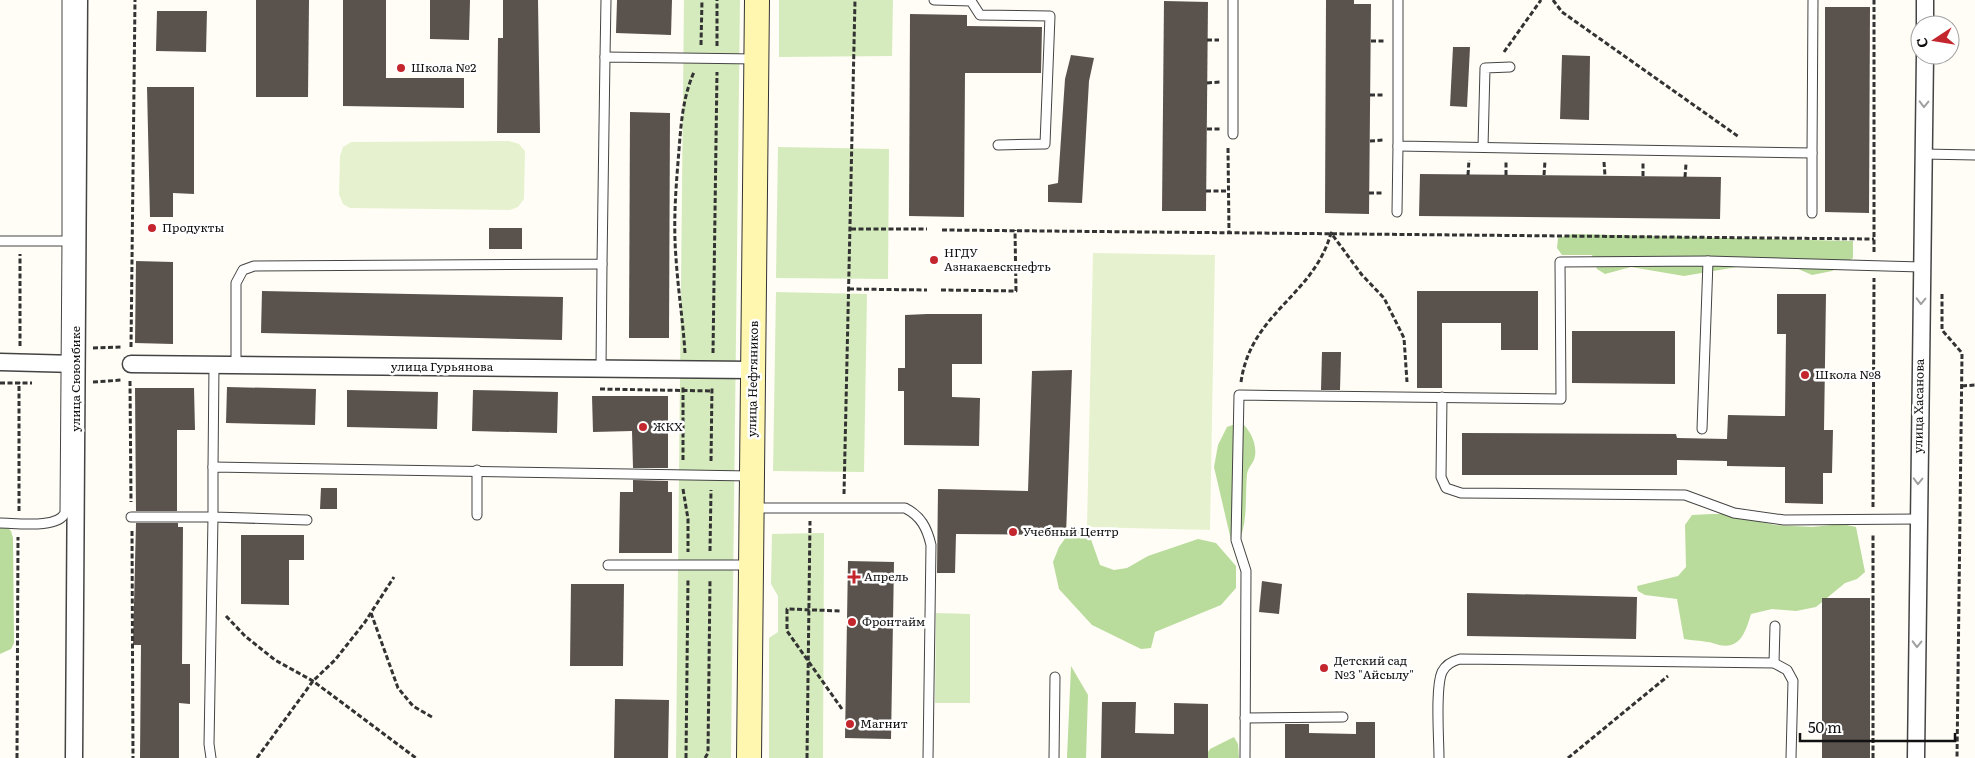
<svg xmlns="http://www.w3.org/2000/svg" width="1975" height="758" viewBox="0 0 1975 758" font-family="Literata,serif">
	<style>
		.green { fill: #d5ebbd }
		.forest { fill: #b9dc9c }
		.pitch { fill: #e6f2cf }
		.building { fill: #5a524d }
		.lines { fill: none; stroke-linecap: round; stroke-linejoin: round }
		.lane-casing { stroke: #444; stroke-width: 11 }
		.street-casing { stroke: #444; stroke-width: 19 }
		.secondary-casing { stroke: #333; stroke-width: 26 }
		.path { stroke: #333; stroke-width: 3; stroke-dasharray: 5 2.5; stroke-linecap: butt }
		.lane { stroke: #fff; stroke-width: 9 }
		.street { stroke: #fff; stroke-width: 16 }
		.secondary { stroke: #fff6b0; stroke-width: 24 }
		.oneway { stroke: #a0a0a0 }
		.poi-dot { fill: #c4262e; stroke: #fff; stroke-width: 2 }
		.labels { text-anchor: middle; stroke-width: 5; stroke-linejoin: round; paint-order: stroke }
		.poi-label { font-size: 12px; fill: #111; stroke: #fff; text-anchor: start }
		.street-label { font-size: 12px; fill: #111; stroke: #fff }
	</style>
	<rect width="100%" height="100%" fill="#fffdf5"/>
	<!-- green -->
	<g class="green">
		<path d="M684,0H740L731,758H676Z"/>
		<path d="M779,0H893L892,56L779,57Z"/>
		<path d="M778,147L889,149L888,279L776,278Z"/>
		<path d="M776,292L867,294L864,472L773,471Z"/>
		<path d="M824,533L823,758H769V638L778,632V596L771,584L772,534Z"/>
		<path d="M936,613L970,614V703H935Z"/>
	</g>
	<!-- forest -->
	<g class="forest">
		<path d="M1573,234L1853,241V258L1832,271L1812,275L1778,260L1684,276L1631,267L1605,274L1597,269L1592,255H1562L1557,248L1558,238Z"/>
		<path d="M1241,422C1250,430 1257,443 1255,456C1254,463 1248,467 1247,474C1245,496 1248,518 1240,539L1231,540L1214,467L1218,445L1227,427Z"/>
		<path d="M1712,514H1723L1775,525L1812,527L1842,524L1856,527L1865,572L1857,579L1845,583L1816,607L1796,611L1772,609L1751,614C1746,630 1741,650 1719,645C1715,644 1711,642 1707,642C1699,640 1693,641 1684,639L1677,599L1645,595L1638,591L1637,586L1678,576L1686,567L1685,525L1692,515Z"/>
		<path d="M0,526H6L11,531L13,538L14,643L11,649L0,654Z"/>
		<path d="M1079,527L1088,531L1100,565L1114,570L1127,568L1148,556L1198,539L1216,543L1236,566V588L1221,605L1155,632L1151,648L1141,649L1092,625L1059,589L1053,562L1059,547L1069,533Z"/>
		<path d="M1071,666L1088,695L1086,758H1067Z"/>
		<path d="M1234,737L1238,744L1239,758H1204L1210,749Z"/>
	</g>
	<!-- pitch -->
	<g class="pitch">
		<path d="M509,141L519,144L525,151L524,199L518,207L510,210L350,208L343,204L339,194L340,156L343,147L351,142Z"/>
		<path d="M1093,253L1215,255L1210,530L1087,527Z"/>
	</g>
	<!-- building -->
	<g class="building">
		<path d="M256,0H309L308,97H256Z"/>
		<path d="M343,0H386V78H464V108L343,106Z"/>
		<path d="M430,0H470L469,40L430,39Z"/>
		<path d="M503,0H538L540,133H497L498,38H503Z"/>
		<path d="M617,0H672L671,35L616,33Z"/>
		<path d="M1326,0H1354V4H1371L1369,214L1325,213Z"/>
		<path d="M1164,1L1208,2L1206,211H1162Z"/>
		<path d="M1825,7H1870L1869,213L1825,212Z"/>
		<path d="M157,11H207L206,52L156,51Z"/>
		<path d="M910,14L967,15V26L1042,27L1041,73H965L964,217L909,216Z"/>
		<path d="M1453,47H1470L1467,107L1450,106Z"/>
		<path d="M1071,55L1094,58L1089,81L1082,203L1048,202V185L1058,183L1065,79Z"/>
		<path d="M1562,55L1590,56L1589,120L1560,119Z"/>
		<path d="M147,87H194V194L173,193V217H150Z"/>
		<path d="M630,112L670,113L669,338H629Z"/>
		<path d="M1420,174L1721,177L1720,219L1419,216Z"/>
		<rect x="489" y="228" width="33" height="21"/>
		<path d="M136,261L173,262V344L135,343Z"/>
		<path d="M262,291L563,297L562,340L261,333Z"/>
		<path d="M1417,291H1538V350H1501V323H1442V388H1417Z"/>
		<path d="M1777,294H1826L1824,430H1833L1832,473H1823V504L1785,503V467L1727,466V461L1677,460V475H1462V433L1676,434L1677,438L1727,439L1728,415L1785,416L1786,334H1777Z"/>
		<path d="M927,314H982V364H952V397L980,398L979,446L904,445V391H898V368H905V315Z"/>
		<path d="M1572,331H1675V384L1572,383Z"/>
		<path d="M1322,352H1341L1340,390H1321Z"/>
		<path d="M1072,370L1066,535L956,534L955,573H937L938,489L1028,491L1032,371Z"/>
		<path d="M227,387L316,389L315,425L226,423Z"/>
		<path d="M135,388H194L195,430H177V511H136Z"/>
		<path d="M347,390L438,392L437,429L347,427Z"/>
		<path d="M473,390L558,392L557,433L472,431Z"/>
		<path d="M592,396H668V468H633L632,431L593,432Z"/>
		<path d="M633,480L668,481V492H672V553H619L620,492H633Z"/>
		<path d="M321,488H337V509H320Z"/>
		<path d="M136,523H178V527H183L182,664H190V704L179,703V758H140L141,645H133Z"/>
		<path d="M241,535H304V560H289V605L241,604Z"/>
		<path d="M848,561L894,562L891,739L845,738Z"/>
		<path d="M1262,581L1282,584L1279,614L1259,612Z"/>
		<path d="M571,584H624L623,666H570Z"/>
		<path d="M1467,593L1637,597L1636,639L1467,636Z"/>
		<rect x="1822" y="598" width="48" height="160"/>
		<path d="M615,699L669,700L668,758H614Z"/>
		<path d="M1102,702H1136L1135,733L1174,734V703L1208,704V758H1101Z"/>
		<path d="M1356,722H1375V758H1285V724H1309V733L1356,734Z"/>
	</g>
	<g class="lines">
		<defs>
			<g id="lane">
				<path d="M934,0L971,1L980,15L1050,16L1045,144L998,145"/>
				<path d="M1398,0V146L1812,153L1813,0"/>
				<path d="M605,57L606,0"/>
				<path d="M1233,134V0"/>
				<path d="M1483,147L1485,68L1510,67"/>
				<path d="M1812,153V213"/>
				<path d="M1923,154L1975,155"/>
				<path d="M1397,212L1398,146"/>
				<path d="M0,241H67V0"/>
				<path d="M236,365V283L243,270L254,266L602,264L605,57L756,59"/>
				<path d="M601,368L602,264"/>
				<path d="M1442,397L1441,477L1446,488L1461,493L1685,495L1734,513L1784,520L1918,519"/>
				<path d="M1702,429L1708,261"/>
				<path d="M213,467L214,365"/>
				<path d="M753,508H905C921,516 927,528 931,545L928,758"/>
				<path d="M477,515V470"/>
				<path d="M131,517H213L209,744L211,758"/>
				<path d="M307,520L213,517V467L750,476"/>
				<path d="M0,523C16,523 58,529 65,513L67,241"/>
				<path d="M608,565H751"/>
				<path d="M1774,663L1775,626"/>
				<path d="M1245,718L1343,717"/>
				<path d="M1054,758L1055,677"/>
				<path d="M1245,758L1246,571L1236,540L1239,395L1561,399L1560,262L1708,261L1921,267"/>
				<path d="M1439,758C1439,738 1435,688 1442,672C1446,664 1452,661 1460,659L1774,663L1787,670L1793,681L1791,758"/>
			</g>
			<g id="street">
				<path d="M1925,25V0"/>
				<path d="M0,362L76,364"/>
				<path d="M131,364L753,370"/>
				<path d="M74,758L79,0"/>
				<path d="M1916,758L1925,55"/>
			</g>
			<path id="secondary" d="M749,758L757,0"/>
		</defs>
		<!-- lane casing -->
		<use href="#lane" class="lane-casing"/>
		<!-- street casing -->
		<use href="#street" class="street-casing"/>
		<!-- secondary casing -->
		<use href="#secondary" class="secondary-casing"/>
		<!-- path -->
		<g class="path">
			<path d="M1553,0L1562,12L1739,137"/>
			<path d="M1207,40H1219"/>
			<path d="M1371,41H1385"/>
			<path d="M701,45L702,0"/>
			<path d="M717,46V0"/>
			<path d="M1504,52L1541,0"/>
			<path d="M1207,83L1220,82"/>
			<path d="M1370,95H1384"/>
			<path d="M1207,129H1220"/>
			<path d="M1370,141L1384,140"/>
			<path d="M1228,148L1229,232"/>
			<path d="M1604,162L1605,176"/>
			<path d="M1468,175L1469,160"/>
			<path d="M1506,175V161"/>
			<path d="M1544,175L1545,161"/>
			<path d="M1643,176V163"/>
			<path d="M1685,177L1686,164"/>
			<path d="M1206,191H1228"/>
			<path d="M1369,193H1384"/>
			<path d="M851,229H927"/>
			<path d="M942,230L1874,239"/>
			<path d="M1874,252V0"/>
			<path d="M849,289L927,290"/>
			<path d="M941,290L1016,291L1015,230"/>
			<path d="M1942,294V330L1962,353L1957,758"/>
			<path d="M20,346V254"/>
			<path d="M131,347L135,0"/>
			<path d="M93,348L122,347"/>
			<path d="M685,353C683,321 678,290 676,258C673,222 676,186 679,150C681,123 683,97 694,72"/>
			<path d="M713,353L717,72"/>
			<path d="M130,381L131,502"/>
			<path d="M93,382L122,380"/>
			<path d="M1241,382C1251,312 1313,297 1331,233L1362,275L1384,298L1404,338L1407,382"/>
			<path d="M0,383H32"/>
			<path d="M1962,386L1975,385"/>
			<path d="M600,389L712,391"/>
			<path d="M683,460V387"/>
			<path d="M711,461L712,387"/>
			<path d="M683,489L688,519V552"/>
			<path d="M844,494L855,0"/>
			<path d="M1873,507L1874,278"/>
			<path d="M19,511V382"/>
			<path d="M132,531L133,758"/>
			<path d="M710,551L711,490"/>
			<path d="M371,613L398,688L413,706L432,717"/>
			<path d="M226,616L245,636L275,660L313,681L416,758"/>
			<path d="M842,709L787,631V609L842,611"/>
			<path d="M17,758L18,537"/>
			<path d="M257,758L313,681L335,660L365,622L394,577"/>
			<path d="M686,758L688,579"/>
			<path d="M705,758L708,753L710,580"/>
			<path d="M807,758L810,521"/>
			<path d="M1568,758L1668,676"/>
			<path d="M1873,758V533"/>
		</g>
		<!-- lane -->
		<use href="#lane" class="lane"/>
		<!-- street -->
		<use href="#street" class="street"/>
		<!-- secondary -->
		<use href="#secondary" class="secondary"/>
	</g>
	<!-- one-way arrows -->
	<defs><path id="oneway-chevron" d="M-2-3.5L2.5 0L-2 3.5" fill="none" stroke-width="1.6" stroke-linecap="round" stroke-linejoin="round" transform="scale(1.25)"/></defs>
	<g class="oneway">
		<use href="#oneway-chevron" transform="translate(1924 104) rotate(91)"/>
		<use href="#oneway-chevron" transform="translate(1921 301) rotate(91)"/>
		<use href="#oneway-chevron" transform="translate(1918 481) rotate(91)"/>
		<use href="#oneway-chevron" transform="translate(1917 644) rotate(91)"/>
	</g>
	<!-- markers -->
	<g class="poi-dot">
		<circle cx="401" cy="68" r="5"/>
		<circle cx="152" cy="228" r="5"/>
		<circle cx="934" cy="260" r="5"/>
		<circle cx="1805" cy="375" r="5"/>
		<circle cx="643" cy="427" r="5"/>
		<circle cx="1013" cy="532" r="5"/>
		<path d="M851.5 569.5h5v5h5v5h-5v5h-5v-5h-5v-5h5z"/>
		<circle cx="852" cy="622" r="5"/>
		<circle cx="1324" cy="668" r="5"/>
		<circle cx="850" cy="724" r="5"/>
	</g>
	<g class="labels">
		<!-- poi labels -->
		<g class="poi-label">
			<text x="411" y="72">Школа №2</text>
			<text x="162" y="232">Продукты</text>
			<text x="944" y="257">НГДУ<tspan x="944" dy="14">Азнакаевскнефть</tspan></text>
			<text x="1815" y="379">Школа №8</text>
			<text x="653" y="431">ЖКХ</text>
			<text x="1023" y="536">Учебный Центр</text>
			<text x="864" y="581">Апрель</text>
			<text x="862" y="626">Фронтайм</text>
			<text x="1334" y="665">Детский сад<tspan x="1334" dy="14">№3 "Айсылу"</tspan></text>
			<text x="860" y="728">Магнит</text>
		</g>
		<!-- street labels -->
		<g class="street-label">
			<text x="442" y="371">улица Гурьянова</text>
			<text transform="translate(76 379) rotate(-90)" y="4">улица Сююмбике</text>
			<text transform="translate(753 379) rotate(-89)" y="4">улица Нефтяников</text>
			<text transform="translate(1919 406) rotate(-89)" y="4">улица Хасанова</text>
		</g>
	</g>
	<!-- north arrow -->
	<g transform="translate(1935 40) rotate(258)"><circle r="24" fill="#ffffff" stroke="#a0a0a0"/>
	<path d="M0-4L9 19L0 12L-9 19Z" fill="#c4262e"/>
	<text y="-8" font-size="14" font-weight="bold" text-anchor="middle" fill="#111111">С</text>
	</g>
	<!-- scale -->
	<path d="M1800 733v8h155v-8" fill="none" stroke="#111111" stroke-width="2.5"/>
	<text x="1808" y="733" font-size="15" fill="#111111" stroke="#ffffff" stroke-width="4" paint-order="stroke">50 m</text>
</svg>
